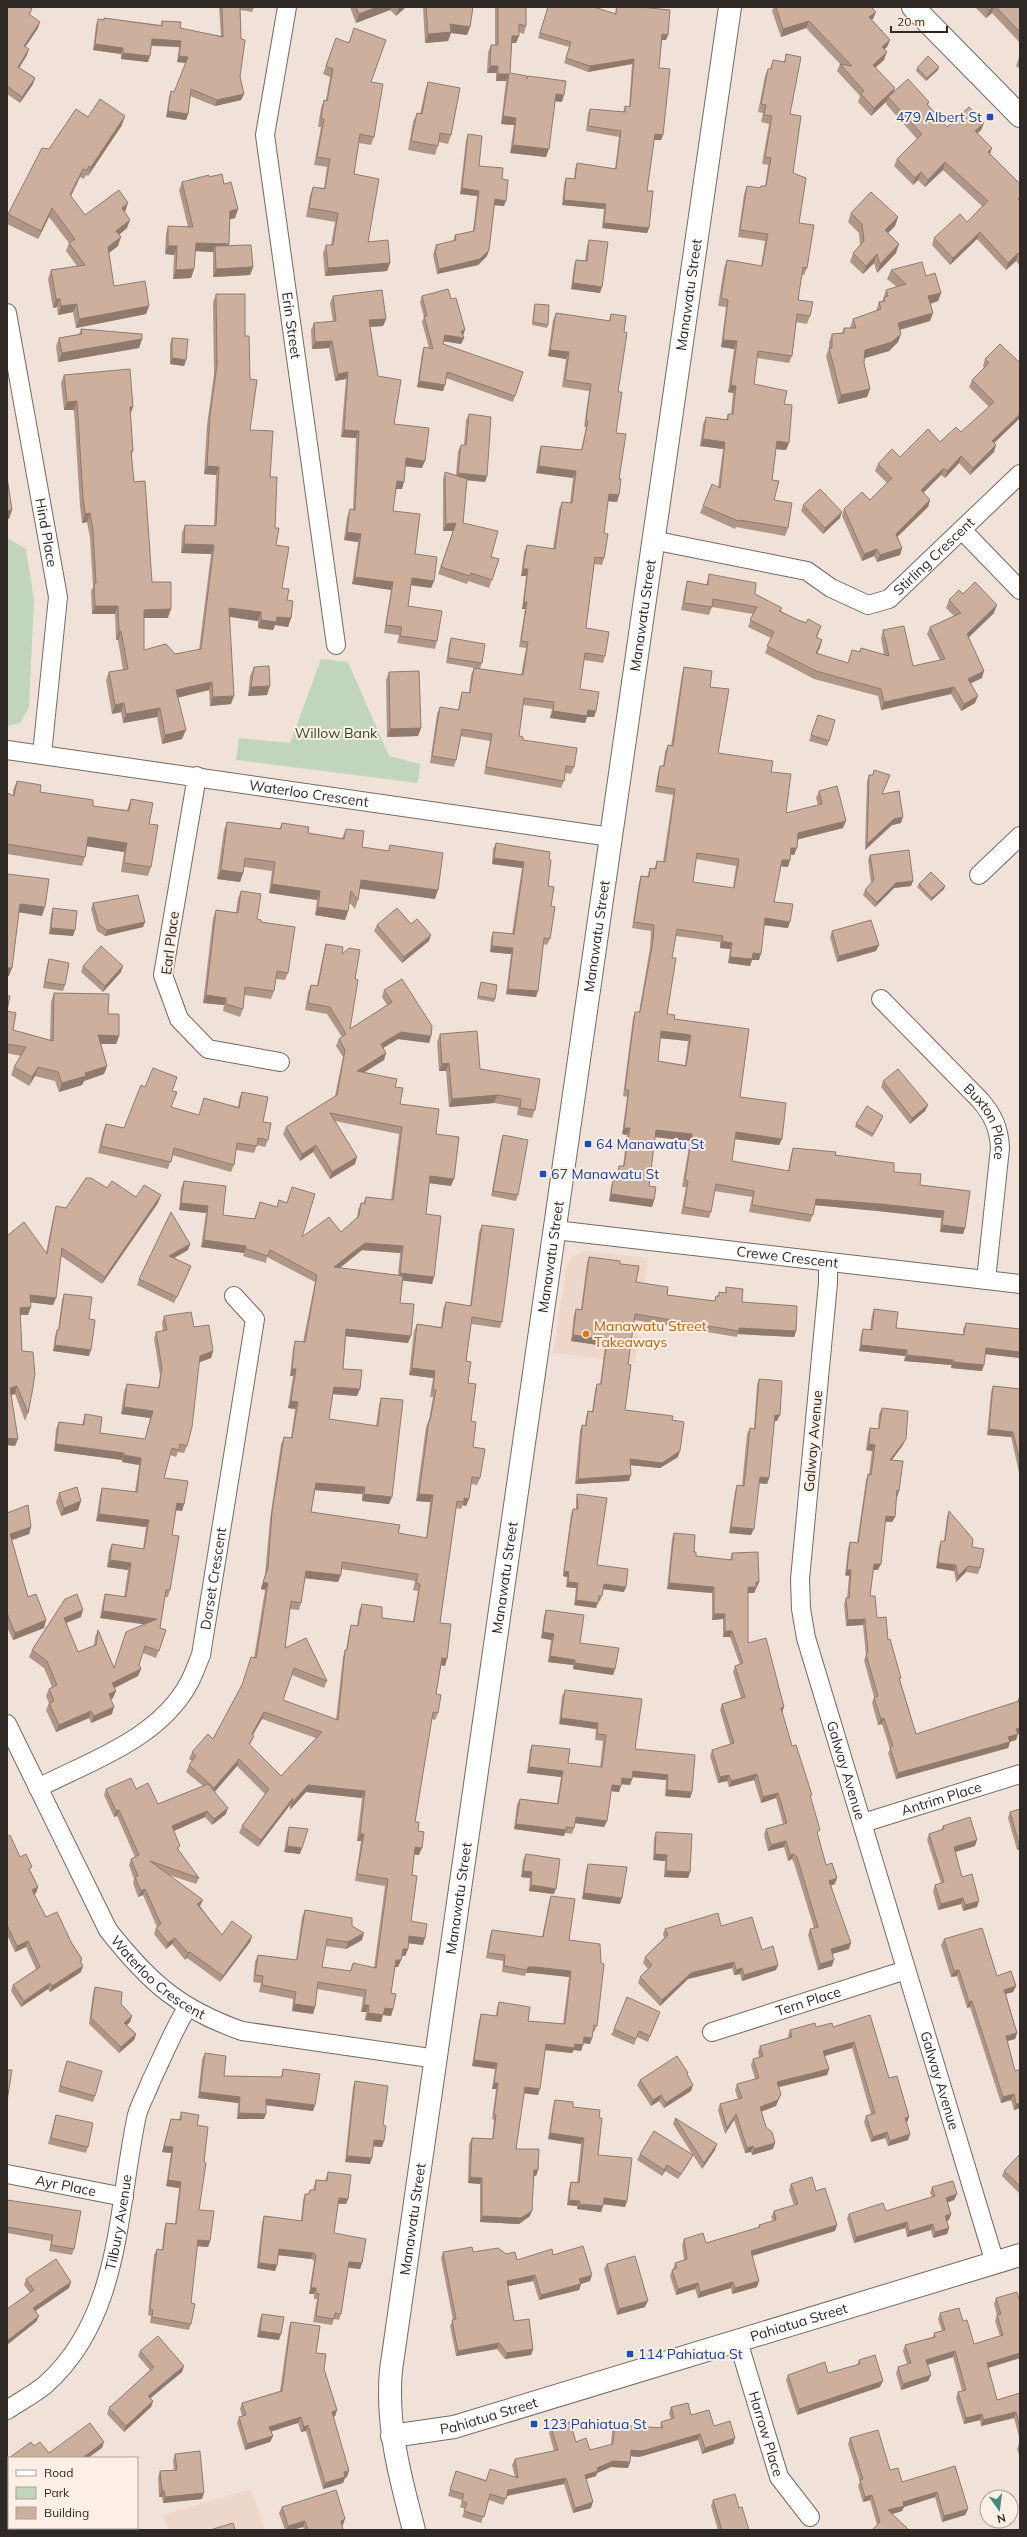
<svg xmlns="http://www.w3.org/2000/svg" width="1027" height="2537" viewBox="0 0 1027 2537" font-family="Mulish,sans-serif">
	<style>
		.built { fill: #edd7ca }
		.green { fill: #c1d5bd }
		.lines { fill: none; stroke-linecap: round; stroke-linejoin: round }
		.minor-casing { stroke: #766a62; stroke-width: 20 }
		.tertiary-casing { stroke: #766a62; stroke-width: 24 }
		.minor { stroke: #fff; stroke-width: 18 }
		.tertiary { stroke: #fff; stroke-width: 22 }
		.wall { fill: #b09687; fill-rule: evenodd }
		.shaded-wall { fill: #907a6e }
		.building { fill: #cdaf9d; stroke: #907a6e; fill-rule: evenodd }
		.transit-dot { fill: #1a4fb4; stroke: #feefe6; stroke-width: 1.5 }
		.food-dot { fill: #e8710a; stroke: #feefe6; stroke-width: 1.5 }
		.labels { text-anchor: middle; stroke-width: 4; stroke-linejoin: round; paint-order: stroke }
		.transit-label { font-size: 14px; fill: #164399; stroke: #feefe6; text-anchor: start }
		.street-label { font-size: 14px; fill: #2e2925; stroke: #feefe6 }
		.park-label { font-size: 14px; fill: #2a4923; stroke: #feefe6 }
		.food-label { font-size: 14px; fill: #c56008; stroke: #feefe6; text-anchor: start }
	</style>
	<rect width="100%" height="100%" fill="#f0e2d9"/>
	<!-- built -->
	<g class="built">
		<path d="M583,1251L648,1258L635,1363L553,1353L566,1269L571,1257Z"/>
		<path d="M251,2489L265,2530H168L163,2515Z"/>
	</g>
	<!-- green -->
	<g class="green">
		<path d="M7,538L26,549L34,600L29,707L20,723L7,726Z"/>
		<path d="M321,659L348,662L389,756L420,764L418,783L236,760L239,738L290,743Z"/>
	</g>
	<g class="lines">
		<defs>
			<g id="minor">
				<path id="s1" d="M287,7L265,135L336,645"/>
				<path id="s2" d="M7,313L58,597L42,754"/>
				<path d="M962,530L1020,590"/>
				<path id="s3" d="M652,540L807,571L831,588L868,605L889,599L1020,474"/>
				<path id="s4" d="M7,750L611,837"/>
				<path d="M197,776L163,975L179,1019L208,1049L280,1062"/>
				<path d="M979,875L1020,836"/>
				<path id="s5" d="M881,999L980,1100C993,1115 999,1128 1000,1148L986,1280"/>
				<path id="s6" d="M555,1230L1020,1284"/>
				<path id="s7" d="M828,1264V1283L800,1579L801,1609L806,1638L995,2263"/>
				<path id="s8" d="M7,1724L108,1930C149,1982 179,2009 242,2031L437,2059"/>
				<path id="s9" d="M38,1788C90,1761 159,1739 189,1683C194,1674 197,1664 201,1655L255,1319L234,1296"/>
				<path id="s10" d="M863,1823L1020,1774"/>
				<path id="s11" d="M712,2032L906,1970"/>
				<path id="s12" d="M7,2174L124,2197"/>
				<path id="s13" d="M738,2341L779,2477L810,2517"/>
				<path id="s14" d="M7,2410C19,2402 34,2394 45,2385C122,2317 117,2207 137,2115C140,2104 147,2092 151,2081C163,2056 173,2031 187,2008"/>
			</g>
			<g id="tertiary">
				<path d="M913,7L1020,116"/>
				<path id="s15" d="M392,2436L454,2427L1020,2255"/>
				<path id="s16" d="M414,2530C400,2477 386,2426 391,2370L730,7"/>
			</g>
		</defs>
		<!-- minor casing -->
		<use href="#minor" class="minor-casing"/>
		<!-- tertiary casing -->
		<use href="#tertiary" class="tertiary-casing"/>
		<!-- minor -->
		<use href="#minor" class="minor"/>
		<!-- tertiary -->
		<use href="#tertiary" class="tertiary"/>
	</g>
	<!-- wall -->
	<g class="wall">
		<path d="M7,7L32,9L30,15L38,28L25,47L27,55L19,68L33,84L20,103L7,94Z"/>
		<path d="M219,7H254L252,12L240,10V77L244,94L241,100L215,106L190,96L188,114L186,120L166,117L169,97L171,91L174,92L186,63L177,62L179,47L151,46L148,62L121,59V54L93,50L96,25L98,19L104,20V18L161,25L162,21L180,28L221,36Z"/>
		<path d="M350,7H406L396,16L390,10L356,23Z"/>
		<path d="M423,7H473L470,27L467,35L451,33L448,41L425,43Z"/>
		<path d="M495,7H526V26L524,34L519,32L516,43H512L510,73L527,79L562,102L555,101L546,157L510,153L514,125L501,124L506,81H496V73H487L488,52L491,45H495Z"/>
		<path d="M548,7H594L615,14L616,7H640L666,40H662L659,68L663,135L661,140H654L647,191L649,228L647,233L602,228L604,209L562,205L564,184L566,178L574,179L575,169L577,163L615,169L619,137L586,131L588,114L590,109L623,112L625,106L629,107L632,64L588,72L564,63L569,47L538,38Z"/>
		<path d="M774,7H871L873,19L872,20L890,40L887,47L884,49V60L875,68L894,92L929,102L928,105L947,127L984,123L981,130L977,134L992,148L990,154L1020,184V266L1016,261L1006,270L977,239L950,265L932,245L934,238L967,222L982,206L943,170L925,187L918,180L913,185L894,166L897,159L917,139L886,104L887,101L871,116L858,102L860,96L837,71L840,64L806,28L781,37L772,11Z"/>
		<path d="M975,7H1020V43L992,13L986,18Z"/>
		<path d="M336,38L371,82L374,137L371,145L359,143L354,174L368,242L390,263L387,271L325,276L323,253L326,245H331L335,222L306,217L310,195L313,187L324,188L327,167L314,165L321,127H318L321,108L324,100H326L330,77L323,74Z"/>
		<path d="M786,54L793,173L799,223L807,268L804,275H801L798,300L810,316L807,324L796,322L792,356L789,363L757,358L754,384L784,404L789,443L786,450L776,449L772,480L774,500L788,528L785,536L736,527L735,529L700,513L703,506L718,487L723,449L700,446L703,424L706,417L726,420L728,414H731L733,393L728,392L734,349L721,347L726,307L718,306L724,268L727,260L761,266L765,241L738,237L744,194L747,186L760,188L761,186H765L768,165L762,164L769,124L761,122L763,113L758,112L765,76L768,69H770L773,60L784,62Z"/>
		<path d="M1019,57H1020V69L1016,66Z"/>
		<path d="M917,68L938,70L926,81L916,71Z"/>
		<path d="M428,82L451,135L448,144L439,142L435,155L408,150L413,122L417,113L420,114L425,91Z"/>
		<path d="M88,117L122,125L88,176L86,175L84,179L80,177L71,196L85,215L125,212L127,228L119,235L118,246L108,253L114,286L149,306L146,314L76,328L73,312L58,315L57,307L53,308L48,279L51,270L77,266L66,251L69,243L49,217L38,239L7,224V218L8,214L49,149Z"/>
		<path d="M468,134L479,166L502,179L504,206L494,205L489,250L487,256L478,265L437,274L433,255L436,245L453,241L455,235L473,231L477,196L460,194L466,140Z"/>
		<path d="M209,177L224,184L238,209L235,218L230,219L228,246L253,267L250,275L213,277V252L195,251L194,269L191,278L173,279L174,255L165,254L166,234L168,226L188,227L179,190L182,182Z"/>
		<path d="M851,213L898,217L895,226L888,233L896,253L877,273L874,263L863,274L850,262L853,253L860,245L859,233L848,222Z"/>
		<path d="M589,240L600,293L571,289L574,266L576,260L585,261L587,246Z"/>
		<path d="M891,270L926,276L941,293L938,301L931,304L930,321L900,330L901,334L898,342L889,351L864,358V363L870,389L867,397L838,404L826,356L829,348V342L832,334L842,333L844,328H850L853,319L876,311L879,302H882L886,290L897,287L887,279Z"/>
		<path d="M216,294L245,336L250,430L270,477L276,545L282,588L287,600L291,618L288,627L275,625L273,630L258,628V621L230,617L231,704L210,706L209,690L178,697L182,739L162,744L157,717L123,723L121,712L112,714L106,680L109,672L123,670L118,640H116L115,614H92L91,591L93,587L90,538L87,522L82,523L80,506L74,410H64L61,383L64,375L133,407L130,415L133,451L131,456L134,482L152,582L168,618H144V650L175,654L199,650L211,554L181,553L182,533L185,525L214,526L216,475L204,474L207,425L214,374L213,302Z"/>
		<path d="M333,296L386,319L383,326L370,327L378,376L394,424L422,468L405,466L402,489H396L393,511L415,554L434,581L431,588L411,585L408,606L437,641L435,649L397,643L399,635L384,633L391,590L352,584L358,542L344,540L347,517L350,509H353L356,438L341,437L346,379L335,381L329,348L312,349L311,330L314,323L333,322L330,303Z"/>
		<path d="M422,296L451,299L464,338L461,344L443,341V344L523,372L513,402L446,378L443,391L417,387L422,353L424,347L429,348L422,322L424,317L420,302Z"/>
		<path d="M535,304L548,325L547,328L532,325L534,306Z"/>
		<path d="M556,313L609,321L611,314L624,332L618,392L616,433L619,479V495L617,502L608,501L604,533V558L602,565L594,564L586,628L605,656L603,663L584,660L580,689L596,711L594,717H587L585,723L550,718L552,709L523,705L519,736L523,740L574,767L571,774L565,773L564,781L561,788L484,774L490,741L460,736L456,760L454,767L430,763L437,714L440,707L458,710L460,699L462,692L469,693L471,675L474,668L521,675L526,648L519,647L525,609H522L526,576H521L524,552L527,545L553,549L559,509L562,502L570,503L573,478L536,473L539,452L541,446L581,450L586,427H584L589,391L562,387L566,359L548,356L553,320Z"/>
		<path d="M81,329L142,339L139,348L58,362L56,346L59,338L79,334Z"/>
		<path d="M172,338L186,360L184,366L170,364V344Z"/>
		<path d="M985,359L1020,363V418L994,443L996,445L994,452L970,475L959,463L945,478L941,475L923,493L930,500L928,507L897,537L902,548L900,555L877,562L874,556L862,561L842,516L844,509L870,500L887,483L875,471L878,464L900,457L940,442L961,432L989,407L969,387L972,380L984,368L983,366Z"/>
		<path d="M469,414L487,476L485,482L467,480L463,523L491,557L499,559L489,588L468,581L467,584L438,574L453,531H443V479L445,472L456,475L458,451L461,445H464L466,420Z"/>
		<path d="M803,505L840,518L823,534L801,511Z"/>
		<path d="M709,574L755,594L782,608L781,611L798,620L821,626L817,638L822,640L817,654L848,663L852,650L859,652L861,648L884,655L881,638L883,630L913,666L940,660L927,634L930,627L954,616L946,608L949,600L963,594L994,613L969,637L982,678L971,683L975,703L961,711L951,694L881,710L878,696L814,679L765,653L771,638L748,627L753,614L712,607L709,615L681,610L685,589L687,581L706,585Z"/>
		<path d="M451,638L482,663L480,669L446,663L449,644Z"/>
		<path d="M254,667L267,695L248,696L250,676Z"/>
		<path d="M684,667L710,687L718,753L771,772L786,813L818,805L816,798L819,791L843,828L798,839L794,855L791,854L788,867L781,866L774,902L788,928L764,925L759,960H752L750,966L728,963L730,949L720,948V942L676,936L672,958L667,1014L674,1019L749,1029L740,1097L782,1139L779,1145L735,1139L732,1161L788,1171L791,1154L793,1148L835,1155L894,1172L920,1185L965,1228L963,1234L940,1232L941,1218L878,1211L815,1205L813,1215L810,1222L749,1212L752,1197L714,1191L711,1212L709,1218L681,1214L686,1187H682L690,1141L655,1137L649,1186L654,1200L652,1207L609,1201L611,1187L613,1180L616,1181L617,1172L619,1166H623L627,1135L622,1134L627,1097L623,1096L633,1018L635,1012H639L650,948L651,931L632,928L639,882L641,876L647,877L650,868L654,869L657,861L663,862L673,795L655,792L658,772L660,766H663L665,752L668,745L671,746L682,674ZM696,859L736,866L733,888L693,882ZM660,1038L688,1041L685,1065L658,1061Z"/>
		<path d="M389,672L421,728L418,736L387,737L386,680Z"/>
		<path d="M816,720L829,741L827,746L809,741Z"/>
		<path d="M869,775L888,781L882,794L901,823L892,825L865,850L867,781Z"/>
		<path d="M17,781L40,792L93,806L127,810L131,799L149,824L151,867L148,876L121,872L124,852L87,846L85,857L82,866L7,854V793L13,795V790Z"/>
		<path d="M227,822L279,829L282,823L308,833L342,838L346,829L362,847L388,851L390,845L435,899L360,889L358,900L355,909L349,902L348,911L345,920L315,915L317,900L269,893L272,871L244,867L243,873L240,882L217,879L224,830Z"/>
		<path d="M496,843L549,859L548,886L551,906L550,939L547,945L543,944L536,997L506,994L511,954L490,952L491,938L493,932L512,934L522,868L492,864L493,849Z"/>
		<path d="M870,855L913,881L911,886L894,888L875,907L863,895L865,890L871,883L868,860Z"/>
		<path d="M919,884L945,886L944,889L931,901L917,887Z"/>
		<path d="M241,891L257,919L261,922L288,973L285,980L276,979L274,991L271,999L244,995L243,1009L240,1017L223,1011L224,1005L203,1003L213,918L216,910L236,913L238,898Z"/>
		<path d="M93,903L145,922L143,927L105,936L97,931L91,909Z"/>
		<path d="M53,908L73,936L49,934L51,914Z"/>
		<path d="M411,924L429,941L402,963L374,931L377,925Z"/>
		<path d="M832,931L879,945L876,951L837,962L830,937Z"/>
		<path d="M326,944L342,954L355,979L350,1029L387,1005L382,997L384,990L431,1036L429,1043L398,1039L383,1048L386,1053L384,1060L364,1072L395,1087L400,1104L436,1134L451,1186L429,1183L426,1214L434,1277L432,1284L402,1280L400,1303L408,1343L346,1336L343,1369L357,1396L333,1394L329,1419L376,1426L379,1405L381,1398L392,1497L389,1504L362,1501V1494L315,1490L311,1512L398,1533L426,1538L430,1502L416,1501L426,1427L429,1420L433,1397H430L433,1378L409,1375L414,1331L417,1324L441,1327L443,1309L446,1302L470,1306L479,1232L482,1225L502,1322L500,1328L471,1324L466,1361L468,1383L473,1447L480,1478L477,1485L471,1484L466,1506L463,1505L461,1509L456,1508L440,1623L445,1666L441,1665L436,1694L438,1713L435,1720L432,1719L415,1822L418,1831L419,1855L414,1854L412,1875L411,1921L423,1945L408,1943V1949L405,1956H401V1960L398,1967H395L391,1993L393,2009L391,2016L383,2015L381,2022L365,2020L366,2012H361L363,1997L317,1989L315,2007L313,2014L292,2011L293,1999L259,1992L261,1983L253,1982L255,1962L258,1955L296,1960L302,1917L305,1910L352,1926L362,1940L346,1949L325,1946L322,1967L350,1971L353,1963L374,1968L385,1886L355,1881L361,1841H357L362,1798L306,1792L290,1810V1805L258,1847L239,1833L242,1826L265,1794L237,1766L215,1791L226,1814L212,1825L205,1817L174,1831L179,1851L199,1878L196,1884L169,1875L200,1906L222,1935L252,1936L250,1942L220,1982L187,1958L185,1960L172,1944L166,1949L154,1934L156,1928L157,1927L143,1895L138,1897L133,1883L134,1879L129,1865L131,1859L135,1857L117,1816L114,1817L104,1795L106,1789H136L158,1804L203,1786L186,1772L189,1765L192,1761L189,1759L192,1752L213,1739L241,1687L254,1658L265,1590L261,1589L265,1575L270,1519L281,1444L284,1437L291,1438L295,1409L288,1408L293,1376H290L293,1348L295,1341L303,1342L315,1282L267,1257L266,1263L243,1256L244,1253L201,1247L206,1213L179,1210L181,1188L184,1181L223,1215L254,1219L260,1202L277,1207L279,1200L302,1237L341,1232L357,1218L358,1210L361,1203H363L366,1197L391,1200L399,1134L335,1121L355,1164L330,1179L313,1152L300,1161L283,1134L286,1127L335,1096L343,1057L336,1046L339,1039L342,1037L327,1014L305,1010L308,992L311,985H317L324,951ZM362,1250L400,1253L398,1275L340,1268ZM341,1569L415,1581L413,1590L418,1591L413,1621L382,1618L362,1604L359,1611L357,1626L351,1625L349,1632L346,1650H345L343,1657L336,1720L283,1700L292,1675L324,1688L327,1681L285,1648L290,1609L299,1610L301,1603L305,1578L338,1582ZM262,1719L316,1738L281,1776L250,1745L254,1736L253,1735Z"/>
		<path d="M49,959L65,985L63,991L43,988L47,965Z"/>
		<path d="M83,966L121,972L103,992L81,972Z"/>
		<path d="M481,982L495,999L494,1002L477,999Z"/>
		<path d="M54,993L108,1014L119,1036L116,1044H101L107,1066L104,1074L84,1081L82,1085L59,1092L55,1081L35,1076L29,1086L11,1075L14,1067L21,1056L7,1053V996V1011L13,1030L50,1040L51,1002Z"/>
		<path d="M440,1034L480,1069L540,1079L535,1110L532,1118L517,1115L518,1107L494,1103L449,1107L446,1071H439L437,1042Z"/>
		<path d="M883,1081L928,1105L925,1111L910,1124L881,1087Z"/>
		<path d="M145,1087L172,1091L171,1107L199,1115L204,1098L238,1107L239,1099L242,1092L263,1122L268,1140L265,1147L257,1145L254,1153L236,1150L234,1165L231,1172L172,1155L168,1169L98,1153L103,1131L106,1124L124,1128Z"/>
		<path d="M882,1119L872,1137L855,1127L856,1124Z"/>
		<path d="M503,1135L518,1195L516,1201L491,1196L501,1141Z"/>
		<path d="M107,1188L136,1197L161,1195L158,1203L102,1284L61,1256L56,1298L53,1305L30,1302L28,1315H20L22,1351L28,1413L25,1421L15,1394L11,1395L15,1446L7,1445V1236L46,1253L54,1213L56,1206L66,1208Z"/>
		<path d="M190,1244L188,1250L174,1258L191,1266L189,1272L174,1303L137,1285L139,1279Z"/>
		<path d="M589,1257L620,1264L636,1282L667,1295L714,1301L716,1296H718L719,1292L725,1293L726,1287L742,1302L796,1331L794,1337L738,1334L737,1337L634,1320L628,1364L625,1410L672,1420L678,1457L660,1468L630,1465L629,1481L575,1484L580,1431L582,1425H585L586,1417L588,1411L592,1412L595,1390L597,1384H600L605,1346L571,1341L574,1315L576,1309H581L587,1263Z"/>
		<path d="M64,1294L89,1319V1356L53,1351L55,1336L57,1330H58L62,1300Z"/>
		<path d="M874,1309L896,1328L963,1334V1329L966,1323L1020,1329V1358L985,1354L982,1371L951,1368V1365L904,1361L905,1356L859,1351L861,1335L863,1329L870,1330L872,1315Z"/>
		<path d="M164,1316L194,1327L213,1351L211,1358L199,1362L187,1446L184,1453L178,1452L176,1457L170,1455L164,1478L184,1504L182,1511L176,1510L172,1535L170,1590L168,1597H165L160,1628L166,1630L156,1658L143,1653L139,1665L141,1669L138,1676L115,1688L113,1698L111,1699L112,1714L91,1723L89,1718L56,1732L46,1710L49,1703L46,1696L49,1689L52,1687L44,1668L29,1657L32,1650L65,1599L81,1617L66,1623L78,1652L94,1645L95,1637L98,1630L114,1667L144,1624L100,1618L103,1601L105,1594L124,1597L128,1570L107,1567L109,1551L112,1544L143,1549L146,1527L96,1521L100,1495L102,1488L135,1492L139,1465L122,1462V1460L54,1451L56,1429L59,1422L82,1425L83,1421L85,1414L100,1433L145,1439L150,1418L121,1414L124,1391L127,1384L158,1388L160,1375L154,1339L156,1332L163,1331L162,1323Z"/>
		<path d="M759,1379L777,1421H774L769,1478L767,1484L759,1483L751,1535L729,1533L735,1491L737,1485L742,1486L747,1434L750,1428L754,1429L757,1385Z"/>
		<path d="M993,1386L1020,1389V1477L1011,1437L987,1435L991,1392Z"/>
		<path d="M882,1408L903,1445L892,1460L899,1491L897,1497H896L895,1517L892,1522H885L878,1570H873L870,1596L877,1618L888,1640L916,1734L1018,1702V1699H1020V1733L1018,1734L1016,1740L1010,1742L1008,1748L896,1779L888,1753L890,1749L882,1724L878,1725L872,1703L874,1697L864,1660L866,1655L863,1625L846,1626L844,1604L846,1598H847L849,1576L845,1575L848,1548L850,1542L857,1543L866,1480L868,1474H869L872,1451L866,1450L868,1434L870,1428L878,1429L879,1414Z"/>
		<path d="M59,1493L81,1501L78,1510L61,1516L56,1502Z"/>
		<path d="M577,1494L597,1565L624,1592L603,1589L602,1596L600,1601H598L596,1608L574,1605L576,1588L566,1587L567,1577L563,1576L571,1514L573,1509H576V1500Z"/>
		<path d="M949,1511L972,1547L980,1568L978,1574L966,1572L956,1582L954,1571L936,1568L939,1547L941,1541H944L947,1516Z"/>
		<path d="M7,1513L31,1527L29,1534L11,1540L28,1597L46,1620L44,1628L13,1640L7,1627Z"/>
		<path d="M674,1533L694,1552L696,1556L730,1560L732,1553L759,1582L754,1593H748V1643L782,1713L792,1746L811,1798L818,1835L826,1865L835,1884L831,1885L849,1949L832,1954V1966L818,1970L808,1935L810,1929L814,1928L794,1863L792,1859L788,1861L784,1847L768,1851L764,1835L766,1829L783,1824L776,1798L761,1803L754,1780L729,1787L727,1781L718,1783L710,1756L712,1750L730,1744L720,1710L722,1704L741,1698L733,1672L735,1666L740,1665L730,1637H723V1619L712,1620V1593L667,1589L672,1539Z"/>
		<path d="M546,1610L580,1643L615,1669L613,1675L573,1669V1665L548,1662L551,1640L541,1638L544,1616Z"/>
		<path d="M565,1690L635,1749L692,1792L690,1798L665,1796L666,1780L633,1777L630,1785L621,1784L619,1792L611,1791L607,1821L604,1827L575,1823L574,1828L572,1834L565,1833L564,1836L514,1829L517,1804L520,1799L557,1803L561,1777L527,1773L530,1750L532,1745L568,1763L600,1767L603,1741L595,1740L596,1729L559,1724L562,1696Z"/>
		<path d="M1020,1809V1849L1017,1850L1008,1818L1010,1812Z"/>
		<path d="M943,1826L975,1846L955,1852L962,1877L977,1907L963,1911L961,1904L938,1910L933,1891L935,1885L941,1883L927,1840L929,1834L941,1830Z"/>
		<path d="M289,1827L300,1854L284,1852L287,1833Z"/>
		<path d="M656,1832L690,1872L688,1878L664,1877L665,1861L653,1860L654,1838Z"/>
		<path d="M7,1837L20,1857L31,1872L38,1887L36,1893L34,1894L46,1917L71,1942L82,1959L81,1963V1972L50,1992L48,1989L21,2007L11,1991L13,1985L36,1969L26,1947L15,1952L7,1935Z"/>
		<path d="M526,1854L554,1894L529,1891L530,1878L521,1877L523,1860Z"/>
		<path d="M588,1864L620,1904L582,1899L586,1870Z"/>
		<path d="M551,1896L569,1940L597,2026L594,2032H593L590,2044L583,2043L581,2051L574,2050L572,2053L545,2050L538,2095L524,2093L516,2149L538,2170L536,2176H534L530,2216L519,2224L480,2222V2184L468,2183L469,2144L472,2138L492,2139L494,2120L492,2119L496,2089H492L495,2069L472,2066L479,2020L481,2014L496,2016L497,2008L499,2002L528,2021L563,2024L569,1977L533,1973H526L525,1976L502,1972L503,1961L486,1958L490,1935L492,1930L542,1937L549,1902Z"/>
		<path d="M721,1926L762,1950L778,1965L776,1970L742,1981L740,1974L734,1975L732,1968L688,1979L660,2006L638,1983L640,1977L648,1969L643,1963L645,1957L664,1938L663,1934L665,1929Z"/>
		<path d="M944,1939L997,1976L1016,1986L1013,1992L1006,1994L1017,2033L1015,2039L1007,2041L1020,2108L1014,2110L1011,2100L1001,2103L970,2007L967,2008L957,1976L951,1977L941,1945Z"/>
		<path d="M95,1987L121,2004L132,2016L130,2022L127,2025L136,2034L134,2040L119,2053L89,2024L93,1993Z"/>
		<path d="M870,2015L889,2078L906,2123L910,2134L908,2140L888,2146L885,2138L871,2142L864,2122L866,2116L871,2114L852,2048L825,2056L829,2069L827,2075L779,2087L776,2106L761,2111L773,2149L752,2155L751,2152L745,2153L734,2120L725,2134L718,2110L720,2104L738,2099L735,2090L737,2084L755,2079L751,2065L753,2059L759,2057L758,2052L760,2046L788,2038V2036L790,2030L816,2027H833Z"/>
		<path d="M658,2017L648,2042L637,2037L634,2045L611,2035L614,2029Z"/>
		<path d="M205,2053L224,2076L281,2077L283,2069L315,2105L313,2111L266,2105L264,2119H237L238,2103L198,2098L202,2059Z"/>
		<path d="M67,2061L95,2096L93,2102L58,2092Z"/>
		<path d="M688,2073L687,2075L691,2091L664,2108L659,2101L651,2106L637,2085L640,2080Z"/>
		<path d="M355,2081L383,2125L382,2147L373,2146L370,2164L345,2162L353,2087Z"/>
		<path d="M555,2100L599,2118L598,2155L627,2201L625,2207L603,2204L601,2212L577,2209V2206L567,2205L569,2188L571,2182L577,2183L581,2144L548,2139L553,2106Z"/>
		<path d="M181,2112L197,2125L204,2162L199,2210L210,2241L208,2247L197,2246L191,2303V2324L189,2330L150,2323L151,2316L148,2315L154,2255L157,2249L162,2250L164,2229L166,2223L175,2224L179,2188L166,2186L171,2153L162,2152L171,2119L179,2120Z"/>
		<path d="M56,2115L88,2147L86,2153L48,2144L54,2121Z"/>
		<path d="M675,2118L715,2150L702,2169L673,2124Z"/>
		<path d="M640,2154L690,2161L678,2179L665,2171L662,2176L637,2160Z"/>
		<path d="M1020,2154V2194L1002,2176L1004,2171Z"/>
		<path d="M328,2172L348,2199L346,2204H338L334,2233L362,2263L360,2269L348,2268L341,2314L339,2320L334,2319L332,2325L313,2322L317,2299H314V2294H309L314,2261L311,2259L278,2255L277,2265L275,2271L257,2268L262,2222L264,2216L301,2221L303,2200L305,2194H308L310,2190H313L314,2186L316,2180L325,2181Z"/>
		<path d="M791,2184L816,2191L837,2225L835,2231L752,2256L757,2287L732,2294L731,2288L698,2298L695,2289L676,2295L670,2276L672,2270L673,2269L675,2263L684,2260L682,2245L684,2239L706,2243L758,2228L759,2225L773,2221L771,2217L774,2211L794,2206L789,2190Z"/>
		<path d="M932,2187L957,2194L954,2200L947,2202L951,2214L949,2220L947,2221L949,2228L947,2234L933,2238L931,2230L907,2237L905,2228L854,2243L847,2219L849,2214L886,2211L932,2197L930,2193Z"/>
		<path d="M7,2200L74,2249L72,2255L49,2251L51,2241L7,2233Z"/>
		<path d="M443,2252H473L506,2254L517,2260L553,2255L590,2281L581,2284L579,2290L539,2300L533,2281L508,2286L514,2321L533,2349L531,2355L505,2359L497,2349L456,2356L450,2326L453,2320L441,2258Z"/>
		<path d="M607,2264L645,2307L617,2315L604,2269Z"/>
		<path d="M26,2279L71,2282L69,2288L35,2311L39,2316L36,2322L30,2293L24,2285Z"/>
		<path d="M996,2298L1020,2302V2358L988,2368L997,2400L1020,2393V2440L1014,2418L981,2426L980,2420L964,2424L956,2398L958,2392L962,2391L953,2357L927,2365L931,2375L928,2381L901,2390L896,2373L898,2367L907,2364L903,2351L905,2345L933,2337L934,2333L942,2331L938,2319L940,2313L963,2321L974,2344L1000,2336L995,2321L997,2315L994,2304Z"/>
		<path d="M262,2314L279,2340L257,2337L260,2319Z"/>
		<path d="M291,2322L316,2353L324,2369L337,2410L335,2416L333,2417L347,2477L345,2478L343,2483L323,2489L306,2431L301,2432L298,2423L271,2431L273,2436L270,2442L245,2450L237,2423L239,2417L242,2416L240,2409L242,2403L280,2391L289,2327Z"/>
		<path d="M140,2351L182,2372L150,2398L153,2401L151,2407L124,2432L107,2414L109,2408L150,2370L138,2356Z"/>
		<path d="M859,2360L880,2387L797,2415L786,2380L788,2375L828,2373L857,2365Z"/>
		<path d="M671,2407L691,2415L714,2426L735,2438L733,2444L702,2454L698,2440L639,2457L630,2456V2462L628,2468L611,2467L597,2473L596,2476L586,2479L591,2508L573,2513L564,2484L507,2496L503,2505L489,2500L481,2523L462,2517L465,2509L460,2507L462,2500L448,2496L456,2471L486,2480L515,2477L512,2465L515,2459L554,2451L549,2433L551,2427L590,2450L611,2445L612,2431L615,2425L660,2428L661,2422L671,2419L669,2413Z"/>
		<path d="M850,2438L890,2470L902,2482L955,2466L968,2509L965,2515L942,2522L935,2497L904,2507L902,2511L892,2514L877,2525L870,2500L863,2502L858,2486L860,2482L848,2444Z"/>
		<path d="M1019,2443H1020V2458L1017,2449Z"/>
		<path d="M175,2454L202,2499L163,2503L162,2497H159L158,2477L160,2471L174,2470L173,2460Z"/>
		<path d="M713,2500L739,2508L749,2530H718L711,2506Z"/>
		<path d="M282,2507L343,2525H342L343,2530H304L303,2527L292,2530H285L279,2513Z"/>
	</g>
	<!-- shaded-wall -->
	<g class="shaded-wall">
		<path d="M377,7H391L390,10L356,23L359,14Z"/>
		<path d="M399,7H406L396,16Z"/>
		<path d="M992,7H994L992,13L986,18L989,10Z"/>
		<path d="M876,12L873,19L867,25L869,17Z"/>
		<path d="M809,21L806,28L781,37L783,29Z"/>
		<path d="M40,22L38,28L22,52L24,46Z"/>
		<path d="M450,24L470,27L467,35L451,33L448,41L425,43L428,34Z"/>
		<path d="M662,34L668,35L666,40H660Z"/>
		<path d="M512,36H519L516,43H510Z"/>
		<path d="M152,39L181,41L179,47L150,45Z"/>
		<path d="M890,40L887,47L879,54L882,47Z"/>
		<path d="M95,44L123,48L121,54L93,50Z"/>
		<path d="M29,49L27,55L16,73L18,67Z"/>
		<path d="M887,52L884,60L870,72L873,65Z"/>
		<path d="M123,53L150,56L148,62L121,59Z"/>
		<path d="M179,56L188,57L186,63L177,62Z"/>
		<path d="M634,59L632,64L588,72L590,66Z"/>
		<path d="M490,66H498L496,73H487Z"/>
		<path d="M939,67L938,70L926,81L927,78Z"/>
		<path d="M498,74H509L506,81H496Z"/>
		<path d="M35,78L33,84L20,103L22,97Z"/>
		<path d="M895,88L892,96L888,97L887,101L871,116L874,108Z"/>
		<path d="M244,94L241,100L215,106L217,100Z"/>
		<path d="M556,94L564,95L562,102L553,101Z"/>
		<path d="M168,111L188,114L186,120L166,117Z"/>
		<path d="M125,116L122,125L88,176L91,167Z"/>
		<path d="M503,116L516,118L514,125L501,124Z"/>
		<path d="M984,123L981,130L972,138L975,131Z"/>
		<path d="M655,134L663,135L661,140H653Z"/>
		<path d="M513,145L549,149L546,157L510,153Z"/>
		<path d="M992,148L989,156L988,152Z"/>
		<path d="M945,162L943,170L925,187L928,180Z"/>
		<path d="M83,169L80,177L67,204L70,195Z"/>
		<path d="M921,172L918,180L913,185L915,178Z"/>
		<path d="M462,188L479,191L477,196L460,194Z"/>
		<path d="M495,199L506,201L504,206L493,205Z"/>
		<path d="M564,200L606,204L604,209L562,205Z"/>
		<path d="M128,203L125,212L119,217L122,208Z"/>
		<path d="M52,208L49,217L38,239L41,231Z"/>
		<path d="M238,209L235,218L227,220L230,211Z"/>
		<path d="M898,217L895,226L882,239L885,230Z"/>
		<path d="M130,220L127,228L113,239L116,231Z"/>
		<path d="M604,223L649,228L647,233L602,228Z"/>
		<path d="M980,232L977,239L950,265L953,258Z"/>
		<path d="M121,237L118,246L105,256L108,247Z"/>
		<path d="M196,243L229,244L226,252L215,246L213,252L193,251Z"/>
		<path d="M899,244L896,253L877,273L880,264Z"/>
		<path d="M168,246H177L174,255L165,254Z"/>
		<path d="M489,250L487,256L478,265L437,274L439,269Z"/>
		<path d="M1018,253L1016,261L1006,270L1008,263Z"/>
		<path d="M877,254L874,263L863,274L866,266Z"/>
		<path d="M390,263L387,271L325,276L328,268Z"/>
		<path d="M253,267L250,275L213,277L216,269Z"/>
		<path d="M194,269L191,278L173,279L176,270Z"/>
		<path d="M573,283L602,287L600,293L571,289Z"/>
		<path d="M941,293L938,301L925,305L928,296Z"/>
		<path d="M56,299H60L57,307L53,308Z"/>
		<path d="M77,304L73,312L58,315L61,306Z"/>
		<path d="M149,306L146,314L76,328L79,319Z"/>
		<path d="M933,313L930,321L894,331L898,323Z"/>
		<path d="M386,319L383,326L366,327L369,320Z"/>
		<path d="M465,330L463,336L461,331Z"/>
		<path d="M901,334L898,342L889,351L862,359L865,350Z"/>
		<path d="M445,335L464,338L461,344L442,341Z"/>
		<path d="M142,339L139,348L58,362L62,353Z"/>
		<path d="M723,340L737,341L734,349L721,347Z"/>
		<path d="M332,341L329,348L312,349L315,342Z"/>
		<path d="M550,350L569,352L566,359L548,356Z"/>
		<path d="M172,358L186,360L184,366L170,364Z"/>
		<path d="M348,372L346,379L335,381L338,374Z"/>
		<path d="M419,381L445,385L443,391L417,387Z"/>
		<path d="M731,385L736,386L733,393L728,392Z"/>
		<path d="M870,389L867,397L838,404L841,395Z"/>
		<path d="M77,401L74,410H64L67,402Z"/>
		<path d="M130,407H133L130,415Z"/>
		<path d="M1020,414V418L989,448L992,441Z"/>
		<path d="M344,430L359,431L356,438L341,437Z"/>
		<path d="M703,439L725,442L723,449L700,446Z"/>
		<path d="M777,441L789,443L786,450L775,449Z"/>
		<path d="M996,445L994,452L970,475L973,468Z"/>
		<path d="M961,456L959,463L945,478L947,471Z"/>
		<path d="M406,458L425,461L422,468L403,466Z"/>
		<path d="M207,466L219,467L216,475L204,474Z"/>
		<path d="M539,466L576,471L573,478L536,473Z"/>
		<path d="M944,468L941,475L919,497L921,490Z"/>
		<path d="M458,473L487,476L485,482L456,479Z"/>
		<path d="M397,481L404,482L402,489H395Z"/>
		<path d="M609,494L619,495L617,502L606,501Z"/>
		<path d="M930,500L928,507L893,541L896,534Z"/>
		<path d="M12,510L9,519H7V511Z"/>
		<path d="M842,512L840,518L823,534L825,528Z"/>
		<path d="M90,513L87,522L82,523L85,514Z"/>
		<path d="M456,523L453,531H443L446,524Z"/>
		<path d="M347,532L361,534L358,542L344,540Z"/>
		<path d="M184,544L214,545L211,554L181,553Z"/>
		<path d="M902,548L900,555L877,562L880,555Z"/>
		<path d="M877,549L874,556L862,561L864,554Z"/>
		<path d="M523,569H528L526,576H521Z"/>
		<path d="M355,577L393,582L391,590L352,584Z"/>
		<path d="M412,578L434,581L431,588L409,585Z"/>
		<path d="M524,602H527L525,609H522Z"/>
		<path d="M997,605L994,613L965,641L967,634Z"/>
		<path d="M95,606H118L115,614H92Z"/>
		<path d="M229,608L261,612L258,621L226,616Z"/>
		<path d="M171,609L168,618H141L144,610Z"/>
		<path d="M277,617L291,618L288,627L275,625L273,630L258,628L261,620Z"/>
		<path d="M119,631H121L118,640H116Z"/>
		<path d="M822,640L820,648L813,661L816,653Z"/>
		<path d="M984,671L982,678L965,686L968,679Z"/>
		<path d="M212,682L209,690L173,699L176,690Z"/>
		<path d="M270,686L267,695L248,696L251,687Z"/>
		<path d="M954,687L951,694L881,710L884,702Z"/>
		<path d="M234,696L231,704L210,706L213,697Z"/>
		<path d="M978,696L975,703L961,711L964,704Z"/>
		<path d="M124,703L121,712L112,714L115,705Z"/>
		<path d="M160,708L157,717L123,723L126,714Z"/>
		<path d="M588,710L596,711L594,717H587L585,723L550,718L553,711Z"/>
		<path d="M421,728L418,736L387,737L390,729Z"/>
		<path d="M186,730L182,739L162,744L165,735Z"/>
		<path d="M903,817L901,823L892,825L865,850L867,844L894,819Z"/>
		<path d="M846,821L843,828L796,840L798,833Z"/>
		<path d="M88,837L127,843L124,852L85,846Z"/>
		<path d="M791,848H797L794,855L789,854Z"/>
		<path d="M494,858L524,862L522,868L492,864Z"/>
		<path d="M782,860H790L788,867L779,866Z"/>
		<path d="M221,870L243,873L240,882L217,879Z"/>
		<path d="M361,880L438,890L435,899L358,888Z"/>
		<path d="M913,881L911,886L894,888L875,907L877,902L896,883Z"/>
		<path d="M272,884L320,891L317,900L269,893Z"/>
		<path d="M945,886L944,889L931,901L932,898Z"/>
		<path d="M20,904L45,907L42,916L17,912Z"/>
		<path d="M318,907L348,911L345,920L315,915Z"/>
		<path d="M765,918L790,922L788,928L763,925Z"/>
		<path d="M145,922L143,927L105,936L107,930Z"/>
		<path d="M51,928L75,930L73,936L49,934Z"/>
		<path d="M431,935L429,941L402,963L404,957Z"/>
		<path d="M722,941L732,943L730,949L720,948Z"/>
		<path d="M879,945L876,951L837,962L839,956Z"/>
		<path d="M492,946L513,948L511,954L490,952Z"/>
		<path d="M753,953L761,954L759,960H752L750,966L728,963L730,957Z"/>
		<path d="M123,966L121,972L103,992L105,986Z"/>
		<path d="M7,968H12L9,976H7Z"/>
		<path d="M508,989L538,991L536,997L506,994Z"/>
		<path d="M206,995L226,998L224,1005L203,1003Z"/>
		<path d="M661,1031L691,1035L688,1041L658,1038Z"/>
		<path d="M401,1032L431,1036L429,1043L398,1039L378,1051L381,1044Z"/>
		<path d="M98,1035L119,1036L116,1044H95Z"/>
		<path d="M386,1053L384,1060L355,1078L357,1071Z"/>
		<path d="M449,1063L446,1071H439L442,1064Z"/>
		<path d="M107,1066L104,1074L84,1081L82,1085L59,1092L62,1083L85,1073Z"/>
		<path d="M38,1067L35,1076L29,1086L32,1077Z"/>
		<path d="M497,1095L494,1103L449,1107L452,1099Z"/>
		<path d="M928,1105L925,1111L910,1124L912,1118Z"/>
		<path d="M883,1116L882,1119L872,1137L873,1134Z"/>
		<path d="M624,1128H630L627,1135L622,1134Z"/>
		<path d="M656,1130L692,1134L690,1141L654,1137Z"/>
		<path d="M736,1132L782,1139L779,1145L734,1139Z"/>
		<path d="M316,1145L313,1152L300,1161L302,1154Z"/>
		<path d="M357,1157L355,1164L330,1179L332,1172Z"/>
		<path d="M430,1176L454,1179L451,1186L428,1183Z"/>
		<path d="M611,1194L654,1200L652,1207L609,1201Z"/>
		<path d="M161,1195L158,1203L102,1284L105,1277Z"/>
		<path d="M816,1199L881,1204L944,1211L941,1218L878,1211L813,1205Z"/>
		<path d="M181,1203L208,1206L206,1213L179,1210Z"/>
		<path d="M942,1225L965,1228L963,1234L940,1232Z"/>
		<path d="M204,1240L246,1246L244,1253L201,1247Z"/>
		<path d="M365,1243L403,1246L400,1253L362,1250L332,1274L334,1267Z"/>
		<path d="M190,1244L188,1250L167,1262L169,1256Z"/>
		<path d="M400,1273L434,1277L432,1284L397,1280Z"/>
		<path d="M30,1295L56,1298L53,1305L27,1302Z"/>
		<path d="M31,1307L28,1315H17L20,1308Z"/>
		<path d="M739,1328L796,1331L794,1337L738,1334Z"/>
		<path d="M346,1329L411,1336L408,1343L344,1336Z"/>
		<path d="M573,1335L607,1340L605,1346L571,1341Z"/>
		<path d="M55,1345L91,1350L89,1356L53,1351Z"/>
		<path d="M861,1345L907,1350L905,1356L859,1351Z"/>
		<path d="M986,1348L1020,1352V1358L984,1354Z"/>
		<path d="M213,1351L211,1358L198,1363L200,1356Z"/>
		<path d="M907,1355L953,1360L951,1365L904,1361Z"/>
		<path d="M953,1362L984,1365L982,1371L951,1368Z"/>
		<path d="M412,1368L435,1371L433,1378L409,1375Z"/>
		<path d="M292,1369H296L293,1376H290Z"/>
		<path d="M17,1386L15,1394L7,1396L10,1388Z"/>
		<path d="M334,1387L360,1389L357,1396L332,1394Z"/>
		<path d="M291,1401L298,1402L295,1409L288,1408Z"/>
		<path d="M124,1407L153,1411L150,1418L121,1414Z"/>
		<path d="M775,1415H780L777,1421H773Z"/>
		<path d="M989,1429L1013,1432L1011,1437L987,1435Z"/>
		<path d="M7,1438L18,1439L15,1446L7,1445Z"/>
		<path d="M906,1439L903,1445L888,1465L890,1460Z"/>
		<path d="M56,1444L124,1453L122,1460L54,1451Z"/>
		<path d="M869,1444L875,1445L872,1451L866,1450Z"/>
		<path d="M680,1451L678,1457L660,1468L628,1465L630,1459Z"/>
		<path d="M124,1455L141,1458L139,1465L122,1462Z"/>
		<path d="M631,1475L629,1481L575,1484L578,1479Z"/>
		<path d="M760,1477L769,1478L767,1484L758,1483Z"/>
		<path d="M316,1483L365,1487L362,1494L314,1490Z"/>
		<path d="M897,1490L899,1491L897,1497L895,1496Z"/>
		<path d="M364,1494L392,1497L389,1504L362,1501Z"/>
		<path d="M419,1494L433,1495L430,1502L416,1501Z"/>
		<path d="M464,1498L469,1499L466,1506L463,1505Z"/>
		<path d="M81,1501L78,1510L61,1516L64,1508Z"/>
		<path d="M177,1503L184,1504L182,1511L174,1510Z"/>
		<path d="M99,1514L149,1520L146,1527L96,1521Z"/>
		<path d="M886,1516L895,1517L892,1522L884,1521Z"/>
		<path d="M31,1527L29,1534L7,1542L10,1534Z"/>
		<path d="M731,1527L754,1529L751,1535L729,1533Z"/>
		<path d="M110,1560L131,1563L128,1570L107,1567Z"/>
		<path d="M938,1563L956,1565L954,1571L936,1568Z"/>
		<path d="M874,1564H881L878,1570H871Z"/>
		<path d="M968,1566L966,1572L956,1582L958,1576Z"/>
		<path d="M847,1570H851L849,1576L845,1575Z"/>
		<path d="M306,1571L341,1575L338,1582L303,1578Z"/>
		<path d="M564,1571L569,1572L567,1577L563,1576Z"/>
		<path d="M263,1582L268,1583L265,1590L261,1589Z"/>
		<path d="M568,1582L578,1583L576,1588L566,1587Z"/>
		<path d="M756,1582H759L754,1593H745L748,1587Z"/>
		<path d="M669,1583L714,1587L712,1593L667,1589Z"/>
		<path d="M604,1584L626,1587L624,1592L602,1589Z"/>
		<path d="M576,1600L598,1603L596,1608L574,1605Z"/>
		<path d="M83,1610L81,1617L61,1625L64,1618Z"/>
		<path d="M103,1611L157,1619L155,1626L100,1618Z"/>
		<path d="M714,1614H725L723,1619L712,1620Z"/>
		<path d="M865,1619L863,1625L846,1626L848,1620Z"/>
		<path d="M46,1620L44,1628L13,1640L15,1633Z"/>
		<path d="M725,1631H732L730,1637H723Z"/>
		<path d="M543,1632L554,1634L551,1640L541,1638Z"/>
		<path d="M550,1656L575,1660L573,1665L548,1662Z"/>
		<path d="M442,1658L447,1659L445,1666L439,1665Z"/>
		<path d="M575,1663L615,1669L613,1675L573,1669Z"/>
		<path d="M141,1669L138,1676L110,1690L112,1683Z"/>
		<path d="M116,1691L113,1698L106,1701L109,1694Z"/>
		<path d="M114,1707L112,1714L91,1723L94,1716Z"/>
		<path d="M784,1707L782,1713L781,1708Z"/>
		<path d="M91,1711L89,1718L56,1732L59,1725Z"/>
		<path d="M264,1712L262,1719L249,1741L252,1734Z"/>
		<path d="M561,1718L598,1723L596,1729L559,1724Z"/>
		<path d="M884,1718L882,1724L878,1725L881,1719Z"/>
		<path d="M1020,1728V1733L1014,1735L1016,1729Z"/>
		<path d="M1018,1734L1016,1740L1008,1742H1010L1008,1748L896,1779L898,1773Z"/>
		<path d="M239,1759L237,1766L212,1795L214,1788Z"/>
		<path d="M529,1767L563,1771L561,1777L527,1773Z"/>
		<path d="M633,1771L668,1775L666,1780L631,1777Z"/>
		<path d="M757,1774L754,1780L729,1787L731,1781Z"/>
		<path d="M729,1775L727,1781L718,1783L720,1777Z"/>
		<path d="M622,1778L632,1779L630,1785L620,1784Z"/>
		<path d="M308,1785L365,1791L362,1798L306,1792L290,1810L292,1803Z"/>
		<path d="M612,1785L621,1786L619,1792L610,1791Z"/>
		<path d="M667,1790L692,1792L690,1798L665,1796Z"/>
		<path d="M778,1793L776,1798L761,1803L763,1797Z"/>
		<path d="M293,1798L290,1805L258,1847L261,1840Z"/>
		<path d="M228,1808L226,1814L212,1825L214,1819Z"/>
		<path d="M119,1810L117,1816L114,1817L116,1811Z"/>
		<path d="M207,1811L205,1817L169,1833L172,1826Z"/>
		<path d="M576,1817L607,1821L604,1827L574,1823Z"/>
		<path d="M516,1824L566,1830L564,1836L514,1829Z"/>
		<path d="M360,1834H364L361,1841H357Z"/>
		<path d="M977,1840L975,1846L952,1853L954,1847Z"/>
		<path d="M786,1841L784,1847L768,1851L771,1845Z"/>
		<path d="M1019,1844H1020V1849L1017,1850Z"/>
		<path d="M287,1846L302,1848L300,1854L284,1852Z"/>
		<path d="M415,1847L422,1848L419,1855L412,1854Z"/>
		<path d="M655,1854L667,1855L665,1861L653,1860Z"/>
		<path d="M794,1854L792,1859L788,1861L790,1855Z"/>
		<path d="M523,1871L532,1872L530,1878L521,1877Z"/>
		<path d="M666,1871L690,1872L688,1878L664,1877Z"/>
		<path d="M837,1878L835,1884L827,1887L829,1881Z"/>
		<path d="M531,1885L556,1889L554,1894L529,1891Z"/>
		<path d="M38,1887L36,1893L30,1896L32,1890Z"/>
		<path d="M145,1889L143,1895L138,1897L141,1891Z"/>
		<path d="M584,1893L622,1898L620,1904L582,1899Z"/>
		<path d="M963,1898L961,1904L938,1910L941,1904Z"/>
		<path d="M203,1900L200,1906L195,1910L197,1904Z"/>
		<path d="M979,1901L977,1907L963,1911L965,1905Z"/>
		<path d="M364,1933L362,1940L346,1949L348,1942Z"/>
		<path d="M252,1936L250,1942L220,1982L223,1976Z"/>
		<path d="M409,1936L425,1938L423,1945L407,1943Z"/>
		<path d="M175,1938L172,1944L166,1949L168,1943Z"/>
		<path d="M28,1941L26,1947L15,1952L17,1946Z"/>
		<path d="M851,1943L849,1949L829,1955L831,1949Z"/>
		<path d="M403,1949H408L405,1956H400Z"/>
		<path d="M190,1952L187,1958L185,1960L188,1953Z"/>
		<path d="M396,1960H401L398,1967H393Z"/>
		<path d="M834,1960L832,1966L818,1970L820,1964Z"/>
		<path d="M734,1962L732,1968L688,1979L660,2006L662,2000L691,1973Z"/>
		<path d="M778,1965L776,1970L742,1981L744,1975Z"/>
		<path d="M83,1966L81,1972L50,1992L52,1986Z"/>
		<path d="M528,1967H535L571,1971L569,1977L533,1973H526Z"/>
		<path d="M742,1968L740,1974L734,1975L736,1970Z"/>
		<path d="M959,1970L957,1976L951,1977L954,1971Z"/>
		<path d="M50,1983L48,1989L21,2007L24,2001Z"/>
		<path d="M1016,1986L1013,1992L1002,1995L1004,1990Z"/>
		<path d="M972,2001L970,2007L967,2008L969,2002Z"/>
		<path d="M294,2004L315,2007L313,2014L292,2011Z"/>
		<path d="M364,2005H369L366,2012H361Z"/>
		<path d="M385,2008L393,2009L391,2016L382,2015Z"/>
		<path d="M368,2013L383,2015L381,2022L365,2020Z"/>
		<path d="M132,2016L130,2022L122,2029L124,2023Z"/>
		<path d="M1017,2033L1015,2039L1004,2042L1006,2036Z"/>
		<path d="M136,2034L134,2040L119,2053L121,2047Z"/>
		<path d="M584,2037L592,2038L590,2044L582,2043Z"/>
		<path d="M854,2042L852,2048L821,2057L823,2051Z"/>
		<path d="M546,2044H575L583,2045L581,2051L574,2050L572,2053L544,2050Z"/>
		<path d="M474,2060L497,2063L495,2069L472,2066Z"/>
		<path d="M829,2069L827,2075L775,2088L777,2082Z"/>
		<path d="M494,2083H498L496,2089H492Z"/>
		<path d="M693,2085L691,2091L664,2108L666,2103Z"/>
		<path d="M525,2087L540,2089L538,2095L523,2093Z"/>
		<path d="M200,2092L240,2097L238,2103L198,2098Z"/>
		<path d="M781,2094L776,2106L758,2113L760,2107Z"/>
		<path d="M1014,2094L1011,2100L1001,2103L1003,2097Z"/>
		<path d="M661,2095L659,2101L651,2106L653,2100Z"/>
		<path d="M266,2099L315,2105L313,2111L264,2105Z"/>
		<path d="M1020,2103V2108L1014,2110L1016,2104Z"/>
		<path d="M239,2113L266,2114L264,2119H237Z"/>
		<path d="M736,2114L734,2120L725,2134L727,2128Z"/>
		<path d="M909,2117L907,2123L905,2118Z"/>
		<path d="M887,2132L885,2138L871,2142L873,2137Z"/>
		<path d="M550,2133L584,2138L581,2144L548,2139Z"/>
		<path d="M910,2134L908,2140L888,2146L890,2141Z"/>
		<path d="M374,2140L384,2141L382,2147L372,2146Z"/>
		<path d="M775,2143L773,2149L752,2155L754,2149Z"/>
		<path d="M717,2144L715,2150L702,2169L704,2163Z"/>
		<path d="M164,2146L173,2147L171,2153L162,2152Z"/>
		<path d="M753,2146L751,2152L745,2153L747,2148Z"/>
		<path d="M693,2155L690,2161L678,2179L681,2174Z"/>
		<path d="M347,2156L372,2158L370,2164L345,2162Z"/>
		<path d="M667,2165L665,2171L662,2176L664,2170Z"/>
		<path d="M534,2170H538L536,2176L532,2175Z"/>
		<path d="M470,2177L482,2178L480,2184L468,2183Z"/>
		<path d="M168,2180L181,2182L179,2188L166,2186Z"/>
		<path d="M957,2194L954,2200L944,2204L946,2198Z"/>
		<path d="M339,2198L348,2199L346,2204L337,2203Z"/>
		<path d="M604,2198L627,2201L625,2207L602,2204Z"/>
		<path d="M569,2200L580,2201L577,2206L567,2205Z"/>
		<path d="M579,2204L603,2206L601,2212L577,2209Z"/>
		<path d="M532,2211L530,2216L519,2224L480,2222L482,2216Z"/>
		<path d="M951,2214L949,2220L943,2222L945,2216Z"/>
		<path d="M907,2222L905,2228L854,2243L856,2237Z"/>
		<path d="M933,2224L931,2230L907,2237L909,2231Z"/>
		<path d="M837,2225L835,2231L748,2257L751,2251Z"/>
		<path d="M949,2228L947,2234L933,2238L935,2232Z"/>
		<path d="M198,2240L210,2241L208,2247L196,2246Z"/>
		<path d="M279,2249L313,2253L311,2259L277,2255Z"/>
		<path d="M349,2262L362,2263L360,2269L347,2267Z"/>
		<path d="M259,2263L277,2265L275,2271L257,2268Z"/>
		<path d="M535,2275L533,2281L505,2287L507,2281Z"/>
		<path d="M592,2275L590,2281L577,2285L579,2279Z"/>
		<path d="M759,2281L757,2287L732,2294L735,2288Z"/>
		<path d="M71,2282L69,2288L31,2314L33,2308Z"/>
		<path d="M733,2282L731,2288L698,2298L700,2292Z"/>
		<path d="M698,2283L695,2289L676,2295L678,2289Z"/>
		<path d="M581,2284L579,2290L539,2300L541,2295Z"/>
		<path d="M311,2288H316L314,2294H309Z"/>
		<path d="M648,2301L645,2307L617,2315L619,2309Z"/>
		<path d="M39,2316L36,2322L7,2345V2341Z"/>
		<path d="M260,2331L281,2334L279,2340L257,2337Z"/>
		<path d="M499,2343L497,2349L456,2356L458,2351Z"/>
		<path d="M533,2349L531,2355L505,2359L507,2353Z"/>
		<path d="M955,2351L953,2357L924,2366L926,2360Z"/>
		<path d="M1020,2353V2358L984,2369L987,2363Z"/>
		<path d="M184,2366L182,2372L146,2402L148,2396Z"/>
		<path d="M931,2375L928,2381L901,2390L903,2384Z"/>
		<path d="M883,2381L880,2387L797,2415L799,2409Z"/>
		<path d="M153,2401L151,2407L124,2432L126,2426Z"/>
		<path d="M337,2410L335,2416L330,2418L332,2412Z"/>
		<path d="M1016,2412L1014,2418L981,2426L983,2420Z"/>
		<path d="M982,2414L980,2420L964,2424L966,2418Z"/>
		<path d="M301,2417L298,2423L267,2433L269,2427Z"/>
		<path d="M308,2425L306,2431L301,2432L304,2427Z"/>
		<path d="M700,2434L698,2440L639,2457L629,2456L631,2450Z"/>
		<path d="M273,2436L270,2442L245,2450L247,2444Z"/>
		<path d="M735,2438L733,2444L702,2454L705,2448Z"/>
		<path d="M104,2442L102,2448L88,2458H82Z"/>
		<path d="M613,2461L630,2462L628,2468L611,2467L597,2473L596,2476L583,2480L585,2475L597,2468Z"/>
		<path d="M349,2471L347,2477L345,2478L343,2483L323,2489L325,2483L344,2472Z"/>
		<path d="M566,2478L564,2484L506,2496L508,2490Z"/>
		<path d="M162,2491H164L162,2497H159Z"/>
		<path d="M937,2492L935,2497L904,2507L902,2511L886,2516L888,2510L903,2502Z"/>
		<path d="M204,2493L202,2499L163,2503L165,2497Z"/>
		<path d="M872,2495L870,2500L863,2502L865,2497Z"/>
		<path d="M9,2497V2502L7,2503V2498Z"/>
		<path d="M593,2502L591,2508L573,2513L575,2508Z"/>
		<path d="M968,2509L965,2515L942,2522L944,2516Z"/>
		<path d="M345,2519L343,2525L338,2526L341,2521Z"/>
		<path d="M305,2521L303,2527L292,2530H286L288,2526Z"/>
	</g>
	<!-- building -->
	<g class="building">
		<path d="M7,7H29L32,9L29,14L40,22L24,46L29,49L18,67L35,78L22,97L7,86Z"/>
		<path d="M222,7H240L241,39L245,40L240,77L244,94L217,100L191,89L188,114L168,111L171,91L174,92L188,57L179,56L181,41L152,39L150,56L123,53V48L95,44L98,19L104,20V18L162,26V21L181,22L180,28L223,37Z"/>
		<path d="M356,7H377L359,14Z"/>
		<path d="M426,7H473L470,27L450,24L451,32L428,34Z"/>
		<path d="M498,7H526V26L519,24V36H512L510,73L527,76V79L528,76L566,81L564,95L556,94L549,149L513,145L516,118L503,116L509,74H498V66H490L491,45H498Z"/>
		<path d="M548,7H594L616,14L617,7H640L670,10L668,35L662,34L659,68L670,69L663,135L655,134L647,191H653L649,228L604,223L606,204L564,200L566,178L575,179L577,163L616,169L621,131L588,126L590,109L625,112V106L630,107L634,59L590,66L566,58L571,42L540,33Z"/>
		<path d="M776,7H871L876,12L869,17L890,40L882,47L887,52L873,65L895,88L874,108L861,94L864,91L840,64L852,66L809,21L783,29Z"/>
		<path d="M986,7H992L989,10Z"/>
		<path d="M996,7H1020V32Z"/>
		<path d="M354,28L386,40L371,82L383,84L374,137L360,134L354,174L379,179L368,242L388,240L390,263L328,268L326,245H333L338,213L309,208L313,187L325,189L330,159L317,157L324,119H321L324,100L327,101L333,69L326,66L336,38L349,43Z"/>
		<path d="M786,54L801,57L790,114L801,116L793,173L806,178L799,223L814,225L807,268L803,267L798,300L813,302L810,316L797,314L792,356L758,351L754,384L787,391L784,404L792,405L789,443L777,441L772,480L779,481L774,500L792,503L788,528L739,520L738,521L703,506L712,484L720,488L725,442L703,439L706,417L728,420V414H733L736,386L731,385L737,341L723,340L728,300L721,298L727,260L762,266L768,234L740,230L747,186L760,188L761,186H766L771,158L765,157L772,116L764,115L766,105L761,104L768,69H771L773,60L785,62Z"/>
		<path d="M928,56L939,67L927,78L917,68Z"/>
		<path d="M908,79L929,102L927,104L947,127L969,107L984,123L975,131L992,148L988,152L1020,184V197L1018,199L1020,201V255L1018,253L1008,263L980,232L953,258L934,238L960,214L967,222L988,201L945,162L928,180L921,172L915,178L897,159L922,134L888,97Z"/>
		<path d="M428,82L460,88L451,135L440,133L438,146L411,141L417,113L422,114Z"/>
		<path d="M100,99L125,116L91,167L89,166L87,170L83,169L70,195L85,215L119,190L128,203L122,208L130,220L116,231L121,237L108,247L114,286L145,281L149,306L79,319L77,304L61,306L60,299H56L51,270L85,265L69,243L75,239L52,208L41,231L8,214L42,148L49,149L76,109L88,117Z"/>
		<path d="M468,134L482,136L479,166L503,168L502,179L508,180L506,201L495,199L489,250L480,259L439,269L435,250L437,249L436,245L456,240L455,235L474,231L479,191L462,188Z"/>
		<path d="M222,174L224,184L231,182L238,209L230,211L229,244L196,243L194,269L176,270L177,246H168V226L193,227L182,182L209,175V177Z"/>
		<path d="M871,192L898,217L885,230L899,244L880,264L877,254L866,266L853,253L864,241L862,224L851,213Z"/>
		<path d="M589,240L608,242L602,287L573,283L576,260L587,261Z"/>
		<path d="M251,245L253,267L216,269L215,246Z"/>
		<path d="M922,262L926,276L935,273L941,293L928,296L933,313L898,323L901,334L892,342L865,350L864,363L870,389L841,395L829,348H832V334L844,333V328H856L853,319L881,309L879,302L885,301L884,297L888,296L886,290L906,284L891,270Z"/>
		<path d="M448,289L451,299L456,298L465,330L461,331L464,338L445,335L443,344L523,372L515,396L447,372L445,385L419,381L424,347L433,349L424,316H427L422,296Z"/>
		<path d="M382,290L386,319L369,320L378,376L401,380L394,424L429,428L425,461L406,458L404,482L397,481L393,511L420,514L415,554L437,557L434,581L412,578L408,606L442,611L437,641L400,636L402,627L386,625L393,582L355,577L361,534L347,532L350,509L355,510L359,431L344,430L348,372L338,374L332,341L315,342L314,323L336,321L333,296Z"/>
		<path d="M216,294H245V336H249L250,379L257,380L250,430L273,431L270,477H277L275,528H279L276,545L289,547L282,588L289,589L287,600L293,601L291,618L277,617L276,622L261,620V612L229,608L234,696L213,697L212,682L176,690L186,730L165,735L160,708L126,714L124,703L115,705L109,672L128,669L121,631H119L118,606H95L94,583H96L93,530L90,513L85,514L83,497L77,401L67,402L64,375L130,369L133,407H130L133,451H131L134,482L145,481L152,582H171V609L144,610V650L166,644L175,654L201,649L214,545L184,544L185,525L216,526L219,467L207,466L210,416L217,365Z"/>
		<path d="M535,304L549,305L548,325L533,322Z"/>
		<path d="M556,313L610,321L611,314L626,316L624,332L627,333L618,392H622L616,433L626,434L619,479H621L619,495L609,494L604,533L608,534L604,558L595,557L586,628L609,632L605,656L585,653L580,689L599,692L596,711L588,710L587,716L553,711L554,702L524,698L519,736L523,737V740L577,748L574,767L566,766L564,781L486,767L492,734L462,729L456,760L432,756L440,707L459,710L462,692L470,693L474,668L523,675L528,642L521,641L527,602H524L528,569H523L527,545L555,549L562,502L572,503L576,471L539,466L541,446L582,450L588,421L586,420L591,384L565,380L569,352L550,350Z"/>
		<path d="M81,329L142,334V339L62,353L59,338L82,334Z"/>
		<path d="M172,338L188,339L186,360L172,358Z"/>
		<path d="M1000,344L1020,363V414L992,441L996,445L973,468L961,456L947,471L944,468L921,490L930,500L896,534L902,548L880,555L877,549L864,554L844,509L862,492L870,500L892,478L878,464L892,449L900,457L928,429L940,442L956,427L961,432L994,402L972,380L989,363L985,359Z"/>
		<path d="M469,414L491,417L487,476L458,473L461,445H466Z"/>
		<path d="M445,472L467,479L463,523L498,531L491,557L499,559L492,580L471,573L470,576L441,567L456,523L446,524Z"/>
		<path d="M7,477L12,510L7,511Z"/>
		<path d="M820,489L842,512L825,528L803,505Z"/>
		<path d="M709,574L756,583L755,594L782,608L779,611L798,620L806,623L808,619L821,626L816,637L822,640L816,653L848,663L852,650L860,652L861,648L889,656L883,630L904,626L913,666L945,659L930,627L961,613L949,600L959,590L963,594L975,582L997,605L967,634L984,671L968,679L978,696L964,704L954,687L884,702L881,689L816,671L767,646L774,632L750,620L757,607L713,599L712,607L684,603L687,581L708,585Z"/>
		<path d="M451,638L485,644L482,663L448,658Z"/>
		<path d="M269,666L270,686L251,687L254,667Z"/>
		<path d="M684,667L712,671L710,687L729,689L718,753L773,761L771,772L791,774L786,813L822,804L819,791L837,786L846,821L798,833L797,848H791L790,860H782L774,902L793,904L790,922L765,918L761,954L753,953L752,959L730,957L732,943L722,941L723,936L677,929L672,958H676L667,1014L675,1015L674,1019L749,1029L740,1097L786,1103L782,1139L736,1132L732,1161L789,1171L793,1148L836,1152L835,1155L894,1163V1172L921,1174L920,1185L970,1191L965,1228L942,1225L944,1211L881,1204L816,1199L813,1215L752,1205L754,1191L716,1184L711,1212L684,1207L688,1181L685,1180L692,1134L656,1130L649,1186L656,1187L654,1200L611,1194L613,1180L617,1181L619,1166H624L630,1128H624L629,1090H625L635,1012H640L653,941L654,925L634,922L641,876L649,877L650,868L656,869L657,861L665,862L675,789L657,786L660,766H664L668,745L673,746ZM697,853L739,859L734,888L693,882ZM661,1031L691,1035L686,1066L658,1061Z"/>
		<path d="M419,671L421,728L390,729L389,672Z"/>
		<path d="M818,715L835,720L829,741L811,735Z"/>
		<path d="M874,770L890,775L882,794L899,791L903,817L894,819L867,844L869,775H873Z"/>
		<path d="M17,781L41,785L40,792L93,800V806L129,811L131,799L153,803L149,824L158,825L151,867L124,863L127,843L88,837L85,857L7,844V793L14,796Z"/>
		<path d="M227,822L281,829L282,823L309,827L308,833L344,839L346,829L364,831L362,847L389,851L390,845L443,853L438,890L361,880L358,900L351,891L348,911L318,907L320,891L272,884L275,862L245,858L243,873L221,870Z"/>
		<path d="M496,843L550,852L549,859L551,860L548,886L554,887L551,906L555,907L550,939L544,938L538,991L508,989L513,948L492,946L493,932L514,934L524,862L494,858Z"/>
		<path d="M909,850L913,881L896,883L877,902L865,890L874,880L870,855Z"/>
		<path d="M931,872L945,886L932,898L919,884Z"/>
		<path d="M7,874L49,879L45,907L20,904L12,968H7Z"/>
		<path d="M241,891L261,894L257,919L261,920V922L295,927L288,973L277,971L274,991L245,987L243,1009L226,1004V998L206,995L216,910L238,913Z"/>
		<path d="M138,895L145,922L107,930L99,925L93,903Z"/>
		<path d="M53,908L77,911L75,930L51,928Z"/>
		<path d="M397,908L411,924L417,919L431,935L404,957L377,925Z"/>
		<path d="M871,920L879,945L839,956L832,931Z"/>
		<path d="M326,944L343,947L342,954L349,948L360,950L355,979L358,980L350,1029L392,1002L384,990L402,979L432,1026L431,1036L401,1032L381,1044L386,1053L357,1071L397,1079L395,1087L403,1088L400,1104L439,1109L436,1134L459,1137L454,1179L430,1176L426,1214L441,1216L434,1277L400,1273L403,1246L365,1243L334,1267L403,1276L400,1303L414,1304L411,1336L346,1329L343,1369L362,1370L360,1389L334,1387L329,1419L378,1426L381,1398L403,1400L392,1497L364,1494L365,1487L316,1483L311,1512L400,1525L398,1533L427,1538L433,1495L419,1494L429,1420H430L436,1390H433L435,1371L412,1368L417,1324L442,1328L446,1302L471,1306L482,1225L514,1229L502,1322L472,1317L466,1361L471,1362L468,1383L476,1384L471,1421L476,1422L473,1447L485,1449L480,1478L472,1477L469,1499L464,1498V1502L457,1501L440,1623L451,1624L447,1659L442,1658L436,1694L441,1695L438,1713L433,1712L415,1822H419L418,1831L424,1832L422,1848L415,1847L412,1875L417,1876L411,1921L427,1924L425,1938L409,1936L408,1949H403L401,1960H396L391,1993L396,1994L393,2009L385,2008L383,2015L368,2013L369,2005H364L366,1990L318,1982L315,2007L294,2004L296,1992L262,1985L263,1976L255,1975L258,1955L297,1960L305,1910L352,1918V1926L364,1933L348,1942L327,1939L322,1967L351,1971L353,1963L376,1968L388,1879L357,1874L364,1834H360L365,1791L308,1785L292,1803L293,1798L261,1840L242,1826L269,1789L239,1759L214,1788L189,1765L196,1756L192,1752L208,1734L213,1739L242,1685L251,1657L256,1658L268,1583L263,1582L268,1568L272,1512L284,1437L292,1438L298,1402L291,1401L296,1369H292L295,1341L305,1342L317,1275L270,1250L268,1256L246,1249V1246L204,1240L208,1206L181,1203L184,1181L226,1186L223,1215L255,1219L260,1202L277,1207L279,1200L287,1203L292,1187L315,1194L302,1237L329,1217L341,1232L359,1216L361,1203L365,1204L366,1197L393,1200L402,1127L330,1113L357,1157L332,1172L316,1145L302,1154L286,1127L337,1095L345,1050L339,1039L346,1034L330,1007L308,1003L311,985L318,986ZM342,1562L418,1574L416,1583L420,1584L414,1622L382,1618V1607L362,1604L358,1626L351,1625L347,1650H345L338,1720L283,1700L294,1668L327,1681L306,1638L285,1648L291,1601L301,1603L306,1571L341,1575ZM264,1712L322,1732L281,1776L249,1744L254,1736L252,1734Z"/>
		<path d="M101,946L123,966L105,986L83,966Z"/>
		<path d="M49,959L69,963L65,985L45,982Z"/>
		<path d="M481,982L497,985L495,999L478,996Z"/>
		<path d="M54,993L109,994L108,1014H119V1036L98,1035L107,1066L85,1073L86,1076L62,1083L58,1072L38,1067L32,1077L14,1067L26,1047L7,1044V996H10L7,1011L16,1013L13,1030L53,1041Z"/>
		<path d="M477,1031L480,1069L540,1079L535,1110L520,1108L521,1099L497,1095L452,1099L449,1063L442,1064L440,1034Z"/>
		<path d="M153,1068L177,1077L172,1091L177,1092L171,1107L199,1115L204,1098L239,1108L242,1092L268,1097L263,1122L271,1123L268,1140L258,1138L257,1146L237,1143L234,1165L174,1148L171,1162L101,1146L106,1124L124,1128L141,1085L145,1087Z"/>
		<path d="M898,1069L928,1105L912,1118L883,1081Z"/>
		<path d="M867,1106L883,1116L873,1134L856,1124Z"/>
		<path d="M503,1135L528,1140L518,1195L493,1191Z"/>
		<path d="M86,1178H91L107,1188L112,1181L136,1197L144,1185L161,1195L105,1277L62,1248L56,1298L30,1295L31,1307L20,1308L22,1351L33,1352L35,1374L32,1393L28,1413L17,1386L10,1388L18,1439L7,1438V1297H8L7,1296V1236L24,1222L47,1254L56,1206L66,1208Z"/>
		<path d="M171,1212L190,1244L169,1256L191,1266L177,1297L139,1279Z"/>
		<path d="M589,1257L620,1261V1264L639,1266L636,1282L668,1287L667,1295L715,1301L716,1296H719V1292L726,1293V1287L743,1289L742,1302L797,1306L796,1331L739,1328V1331L635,1314L628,1364L631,1365L625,1410L673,1416L672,1420L684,1422L680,1451L662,1463L630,1459L631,1475L578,1479L582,1425L586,1426L588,1411L593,1412L597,1384H601L607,1340L573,1335L576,1309L582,1310Z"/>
		<path d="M64,1294L92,1297L89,1319L95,1320L91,1350L55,1345L57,1330H59Z"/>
		<path d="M874,1309L898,1312L896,1328L964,1335L966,1323L1020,1329V1352L986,1348L984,1365L953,1362V1360L907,1355V1350L861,1345L863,1329L872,1330Z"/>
		<path d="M191,1312L194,1327L209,1325L213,1351L200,1356L192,1427L187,1446L180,1444L179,1450L172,1448L164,1478L188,1481L184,1504L177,1503L172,1535L179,1536L170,1590H166L160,1628L166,1630L159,1651L145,1646L139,1665L141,1669L112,1683L116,1691L109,1694L114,1707L94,1716L91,1711L59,1725L49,1703L54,1701L49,1689L57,1685L47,1661L32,1650L65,1599L77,1594L83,1610L64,1618L78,1652L96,1645L98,1630L114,1668L126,1632L157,1619L103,1611L105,1594L126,1597L131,1563L110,1560L112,1544L144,1549L149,1520L99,1514L102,1488L137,1492L141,1458L124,1455V1453L56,1444L59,1422L84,1425L85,1414L102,1417L100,1433L145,1439L153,1411L124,1407L127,1384L159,1388L162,1368L156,1332L167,1330L164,1316Z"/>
		<path d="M759,1379L782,1381L780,1415H775L769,1478L760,1477L754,1529L731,1527L737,1485L744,1486L750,1428L755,1429Z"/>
		<path d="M993,1386L1020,1389V1462L1013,1432L989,1429Z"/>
		<path d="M882,1408L908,1411L906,1439L890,1460L903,1461L899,1491L897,1490L895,1517L886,1516L881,1564H874L870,1596H875L877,1618L886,1617L888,1640L890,1639L901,1678H899L916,1734L1019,1701L1018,1699H1020V1728L1016,1729L1018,1734L1008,1737L1010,1742L898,1773L890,1747L893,1746L884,1718L881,1719L874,1698L878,1696L866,1654L868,1653L865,1619L848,1620L846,1598H849L851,1570H847L850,1542L858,1543L868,1474L871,1475L875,1445L869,1444L870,1428L879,1429Z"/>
		<path d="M77,1487L81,1501L64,1508L59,1493Z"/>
		<path d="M577,1494L607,1498L597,1565L628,1569L626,1587L604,1584L602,1596H599L598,1603L576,1600L578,1583L568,1582L569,1572L564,1571L573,1509H578Z"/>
		<path d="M28,1505L31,1527L10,1534L28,1597L36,1594L46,1620L15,1633L7,1613V1513Z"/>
		<path d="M949,1511L973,1539L972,1547L984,1549L980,1568L968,1566L958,1576L956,1565L938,1563L941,1541H945Z"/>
		<path d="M674,1533L695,1535L694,1552H696V1556L732,1560V1553L758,1552L759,1582H756V1587H748V1643L766,1638L784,1707L781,1708L792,1746L796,1745L812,1795H810L820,1830L817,1832L826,1865L832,1863L837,1878L829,1881L851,1943L831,1949L834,1960L820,1964L810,1929L818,1927L797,1857L794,1854L790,1855L786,1841L771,1845L766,1829L787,1823L778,1793L763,1797L757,1774L731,1781L729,1775L720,1777L712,1750L734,1743L722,1704L745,1697L735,1666L743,1663L732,1631H725V1614H714V1587L669,1583Z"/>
		<path d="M546,1610L584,1615L580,1643L619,1648L615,1669L575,1663V1660L550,1656L554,1634L543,1632Z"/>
		<path d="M565,1690L642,1699L635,1749L695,1755L692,1792L667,1790L668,1775L633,1771L632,1779L622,1778L621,1786L612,1785L607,1821L576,1817L574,1828L566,1827V1830L516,1824L520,1799L558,1804L563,1771L529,1767L532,1745L570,1749L568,1763L602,1767L606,1735L597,1734L598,1723L561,1718Z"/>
		<path d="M131,1778L136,1789L148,1783L158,1804L208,1784L228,1808L214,1819L207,1811L172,1826L180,1846L177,1848L199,1878L150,1861L203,1900L197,1904L222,1935L232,1921L252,1936L223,1976L190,1952L188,1953L175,1938L168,1943L156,1928L161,1924L145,1889L141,1891L135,1877L138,1876L131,1859L139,1855L119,1810L116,1811L106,1789Z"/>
		<path d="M1020,1809V1844H1019L1010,1812Z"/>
		<path d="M970,1817L977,1840L954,1847L962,1877L972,1874L979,1901L965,1905L963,1898L941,1904L935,1885L944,1882L929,1834L944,1829L943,1826Z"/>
		<path d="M289,1827L308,1829L302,1848L287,1846Z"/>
		<path d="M656,1832L692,1834L690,1872L666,1871L667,1855L655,1854Z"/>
		<path d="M10,1835L20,1857L26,1854L32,1867L29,1869L38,1887L32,1890L46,1917L57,1912L71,1942L82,1959L80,1961L83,1966L52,1986L50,1983L24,2001L13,1985L40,1967L28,1941L17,1946L7,1925V1837Z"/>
		<path d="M526,1854L560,1859L556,1889L531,1885L532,1872L523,1871Z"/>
		<path d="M588,1864L627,1867L622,1898L584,1893Z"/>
		<path d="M551,1896L575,1899L569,1940L600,1944L601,1963L604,1964L597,2026L594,2025L592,2038L584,2037L583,2045L575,2044L574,2048L546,2044L540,2089L525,2087L516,2149H539L538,2170H534L532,2211L521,2218L482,2216V2178L470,2177L472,2138L493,2139L496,2115L494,2114L498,2083H494L497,2063L474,2060L481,2014L497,2016L499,2002L530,2007L528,2021L565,2024L571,1971L535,1967H528L527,1970L504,1966L505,1955L488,1953L492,1930L543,1937Z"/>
		<path d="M718,1913L721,1926L752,1917L762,1950L773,1946L778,1965L744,1975L742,1968L736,1970L734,1962L691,1973L662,2000L640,1977L652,1965L645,1957L668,1935L665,1929Z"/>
		<path d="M982,1928L997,1976L1011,1971L1016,1986L1004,1990L1017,2033L1006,2036L1015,2071L1020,2069V2103L1016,2104L1014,2094L1003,2097L972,2001L969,2002L959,1970L954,1971L944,1939Z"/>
		<path d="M95,1987L122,1992L121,2004L132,2016L124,2023L136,2034L121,2047L91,2018Z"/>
		<path d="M627,1997L660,2012L650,2036L639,2031L636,2039L614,2029Z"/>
		<path d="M870,2015L889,2078L897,2076L909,2117L905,2118L910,2134L890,2141L887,2132L873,2137L866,2116L875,2113L854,2042L823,2051L829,2069L777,2082L781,2094L778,2100L760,2107L766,2127L772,2132L775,2143L754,2149L753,2146L747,2148L736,2114L727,2128L720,2104L742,2098L737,2084L759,2078L753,2059L763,2056L760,2046L792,2037L790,2030L815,2023L816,2027L832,2023L833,2027Z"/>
		<path d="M205,2053L226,2056L224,2076L282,2077L283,2069L320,2074L315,2105L266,2099V2114L239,2113L240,2097L200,2092Z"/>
		<path d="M677,2056L688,2073L687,2074L693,2085L666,2103L661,2095L653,2100L640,2080Z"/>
		<path d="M67,2061L102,2071L95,2096L60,2086Z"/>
		<path d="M7,2070H12L7,2101Z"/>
		<path d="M355,2081L388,2086L383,2125L386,2126L384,2141L374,2140L372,2158L347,2156Z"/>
		<path d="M555,2100L573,2102V2107L600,2110L599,2118H602L598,2155L632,2158L627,2201L604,2198L603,2206L579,2204L580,2201L569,2200L571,2182L579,2183L584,2138L550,2133Z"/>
		<path d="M181,2112L199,2115L197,2125L208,2127L204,2162L206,2163L199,2210L214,2211L210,2241L198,2240L191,2303L195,2304L191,2324L152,2317L153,2310L150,2309L157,2249L163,2250L166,2223L176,2224L181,2182L168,2180L173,2147L164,2146L171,2119L181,2120Z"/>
		<path d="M56,2115L93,2123L88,2147L51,2138Z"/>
		<path d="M675,2118L717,2144L704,2163Z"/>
		<path d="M654,2131L693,2155L681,2174L667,2165L664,2170L640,2154Z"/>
		<path d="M1020,2154V2186L1004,2171Z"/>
		<path d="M328,2172L351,2175L348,2199L339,2198L334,2233L366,2239L362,2263L349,2262L341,2314L335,2313L334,2319L316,2316L319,2294L316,2293V2288H311L316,2255L313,2253L279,2249L277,2265L259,2263L264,2216L302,2221L305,2194H309L310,2190H315L316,2180L327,2181Z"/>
		<path d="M812,2177L816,2191L825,2188L837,2225L751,2251L759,2281L735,2288L733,2282L700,2292L698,2283L678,2289L672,2270L677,2268L675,2263L687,2259L684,2239L703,2233L706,2243L760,2227L759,2225L776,2220L774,2211L798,2204L791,2184Z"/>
		<path d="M953,2181L957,2194L946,2198L951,2214L945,2216L949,2228L935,2232L933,2224L909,2231L907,2222L856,2237L849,2214L883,2203L886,2211L935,2196L932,2187Z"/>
		<path d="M7,2200L81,2211L74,2249L51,2245L53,2235L7,2227Z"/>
		<path d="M583,2246L592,2275L579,2279L581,2284L541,2295L535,2275L507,2281L514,2321L529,2319L533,2349L507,2353L499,2343L458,2351L452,2320L456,2319L443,2252L472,2247L473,2252L498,2248L506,2254L515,2252L517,2260L552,2249L553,2255Z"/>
		<path d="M635,2256L648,2301L619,2309L607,2264Z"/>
		<path d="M56,2259L71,2282L33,2308L39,2316L7,2341V2309L34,2290L26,2279Z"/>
		<path d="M1017,2292L1020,2302V2353L987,2363L997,2400L1020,2393V2427L1016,2412L983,2420L982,2414L966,2418L958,2392L966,2390L955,2351L926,2360L931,2375L903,2384L898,2367L911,2363L905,2345L935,2337L934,2333L945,2330L940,2313L959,2308L963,2321L967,2320L974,2344L1003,2335L997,2315L1001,2314L996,2298Z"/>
		<path d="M262,2314L284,2317L281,2334L260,2331Z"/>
		<path d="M291,2322L320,2326L316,2353L326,2354L324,2369L337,2410L332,2412L349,2471L344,2472L345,2477L325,2483L308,2425L304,2427L301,2417L269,2427L273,2436L247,2444L239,2417L246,2415L242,2403L282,2391Z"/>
		<path d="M158,2336L184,2366L148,2396L153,2401L126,2426L109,2408L154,2367L140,2351Z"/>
		<path d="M875,2355L883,2381L799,2409L788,2375L825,2362L828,2373L860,2364L859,2360Z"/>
		<path d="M688,2403L691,2415L709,2410L714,2426L730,2421L735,2438L705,2448L700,2434L642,2451L631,2450L630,2462L613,2461L597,2468L598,2471L585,2475L593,2502L575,2508L566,2478L508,2490L506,2499L490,2494L484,2517L464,2511L467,2503L462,2501L464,2494L450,2490L456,2471L486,2481L490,2469L518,2478L515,2459L558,2450L551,2427L570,2422L576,2442L586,2438L590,2450L613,2444L615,2425L663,2428L661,2422L674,2418L671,2407Z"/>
		<path d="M90,2423L104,2442L82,2458H9L31,2442L34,2446L40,2442L49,2453Z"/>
		<path d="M878,2430L890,2470L898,2468L902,2482L955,2466L968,2509L944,2516L937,2492L903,2502L904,2506L888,2510L909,2530H872L880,2522L872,2495L865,2497L860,2480L863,2479L850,2438Z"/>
		<path d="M200,2451L204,2493L165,2497L164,2491H162L160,2471L177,2470L175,2454Z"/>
		<path d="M9,2458V2497L7,2498V2460Z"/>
		<path d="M336,2490L345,2519L341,2521L343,2530H308L305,2521L288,2526L282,2507Z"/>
		<path d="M735,2494L739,2508L742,2507L749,2530H722L713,2500Z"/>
		<path d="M233,2523L235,2530H210Z"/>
	</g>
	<!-- markers -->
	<g class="transit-dot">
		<rect x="986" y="113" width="8" height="8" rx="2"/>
		<rect x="584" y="1140" width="8" height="8" rx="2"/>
		<rect x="539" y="1170" width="8" height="8" rx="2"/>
		<rect x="626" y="2350" width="8" height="8" rx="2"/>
		<rect x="530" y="2420" width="8" height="8" rx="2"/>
	</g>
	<circle class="food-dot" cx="586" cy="1334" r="4"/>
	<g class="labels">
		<!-- transit labels -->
		<g class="transit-label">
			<text x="982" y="122" text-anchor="end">479 Albert St</text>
			<text x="596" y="1149">64 Manawatu St</text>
			<text x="551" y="1179">67 Manawatu St</text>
			<text x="638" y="2359">114 Pahiatua St</text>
			<text x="542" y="2429">123 Pahiatua St</text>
		</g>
		<!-- street labels -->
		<g class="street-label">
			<text dy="5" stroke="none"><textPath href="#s16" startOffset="2259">Manawatu Street</textPath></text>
			<text dy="5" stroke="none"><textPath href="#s1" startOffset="322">Erin Street</textPath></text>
			<text dy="5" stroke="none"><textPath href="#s2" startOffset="223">Hind Place</textPath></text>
			<text dy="5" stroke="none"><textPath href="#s3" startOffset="312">Stirling Crescent</textPath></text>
			<text dy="5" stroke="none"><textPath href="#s16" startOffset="1935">Manawatu Street</textPath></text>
			<text dy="5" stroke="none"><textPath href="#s4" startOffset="305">Waterloo Crescent</textPath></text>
			<text dy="5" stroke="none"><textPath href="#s16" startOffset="1611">Manawatu Street</textPath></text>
			<text transform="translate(170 943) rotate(-83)" y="5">Earl Place</text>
			<text dy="5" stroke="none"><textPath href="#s5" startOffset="164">Buxton Place</textPath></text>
			<text dy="5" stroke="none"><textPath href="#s16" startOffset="1287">Manawatu Street</textPath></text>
			<text dy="5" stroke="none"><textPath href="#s6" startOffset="234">Crewe Crescent</textPath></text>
			<text transform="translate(813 1441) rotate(-85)" y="5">Galway Avenue</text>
			<text dy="5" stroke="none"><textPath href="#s16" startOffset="963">Manawatu Street</textPath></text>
			<text dy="5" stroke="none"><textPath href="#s9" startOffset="295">Dorset Crescent</textPath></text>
			<text dy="5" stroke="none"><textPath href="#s7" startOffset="514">Galway Avenue</textPath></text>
			<text dy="5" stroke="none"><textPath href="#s10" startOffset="82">Antrim Place</textPath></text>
			<text dy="5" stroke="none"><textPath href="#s16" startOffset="639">Manawatu Street</textPath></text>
			<text dy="5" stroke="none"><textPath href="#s8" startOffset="299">Waterloo Crescent</textPath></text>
			<text dy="5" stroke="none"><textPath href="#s11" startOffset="101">Tern Place</textPath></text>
			<text dy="5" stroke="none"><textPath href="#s7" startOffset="838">Galway Avenue</textPath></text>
			<text dy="5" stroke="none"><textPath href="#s12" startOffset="60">Ayr Place</textPath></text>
			<text dy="5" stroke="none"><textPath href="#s16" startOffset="315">Manawatu Street</textPath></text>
			<text dy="5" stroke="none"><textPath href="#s14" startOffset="228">Tilbury Avenue</textPath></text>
			<text dy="5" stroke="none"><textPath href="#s15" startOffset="423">Pahiatua Street</textPath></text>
			<text dy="5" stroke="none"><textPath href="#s15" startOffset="99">Pahiatua Street</textPath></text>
			<text dy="5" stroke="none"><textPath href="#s13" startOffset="97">Harrow Place</textPath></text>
		</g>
		<!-- park labels -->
		<g class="park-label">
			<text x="336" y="738">Willow Bank</text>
		</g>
		<!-- food labels -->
		<g class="food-label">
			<text x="594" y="1331">Manawatu Street<tspan x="594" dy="16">Takeaways</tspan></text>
		</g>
	</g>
	<!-- border -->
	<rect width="1027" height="2537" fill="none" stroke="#2e2925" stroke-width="16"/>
	<!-- legend -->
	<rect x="8" y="2457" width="130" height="72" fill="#feefe6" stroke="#aba099"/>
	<rect x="16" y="2470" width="20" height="6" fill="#ffffff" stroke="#aba099"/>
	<text x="44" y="2477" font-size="12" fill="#2e2925">Road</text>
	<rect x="16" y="2487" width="20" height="12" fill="#c1d5bd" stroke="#aba099"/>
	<text x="44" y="2497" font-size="12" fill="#2e2925">Park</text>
	<rect x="16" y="2507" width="20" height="12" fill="#cdaf9d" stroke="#aba099"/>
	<text x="44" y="2517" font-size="12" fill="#2e2925">Building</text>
	<!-- north arrow -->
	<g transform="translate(999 2509) rotate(166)"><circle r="19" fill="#feefe6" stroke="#aba099"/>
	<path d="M0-3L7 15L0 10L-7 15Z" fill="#468a7e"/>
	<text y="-6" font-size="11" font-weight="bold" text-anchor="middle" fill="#2e2925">N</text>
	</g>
	<!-- scale -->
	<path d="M891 26v6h56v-6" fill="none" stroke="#2e2925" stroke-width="2"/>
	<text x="897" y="26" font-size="12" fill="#2e2925" stroke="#feefe6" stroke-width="3" paint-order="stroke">20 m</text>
</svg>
